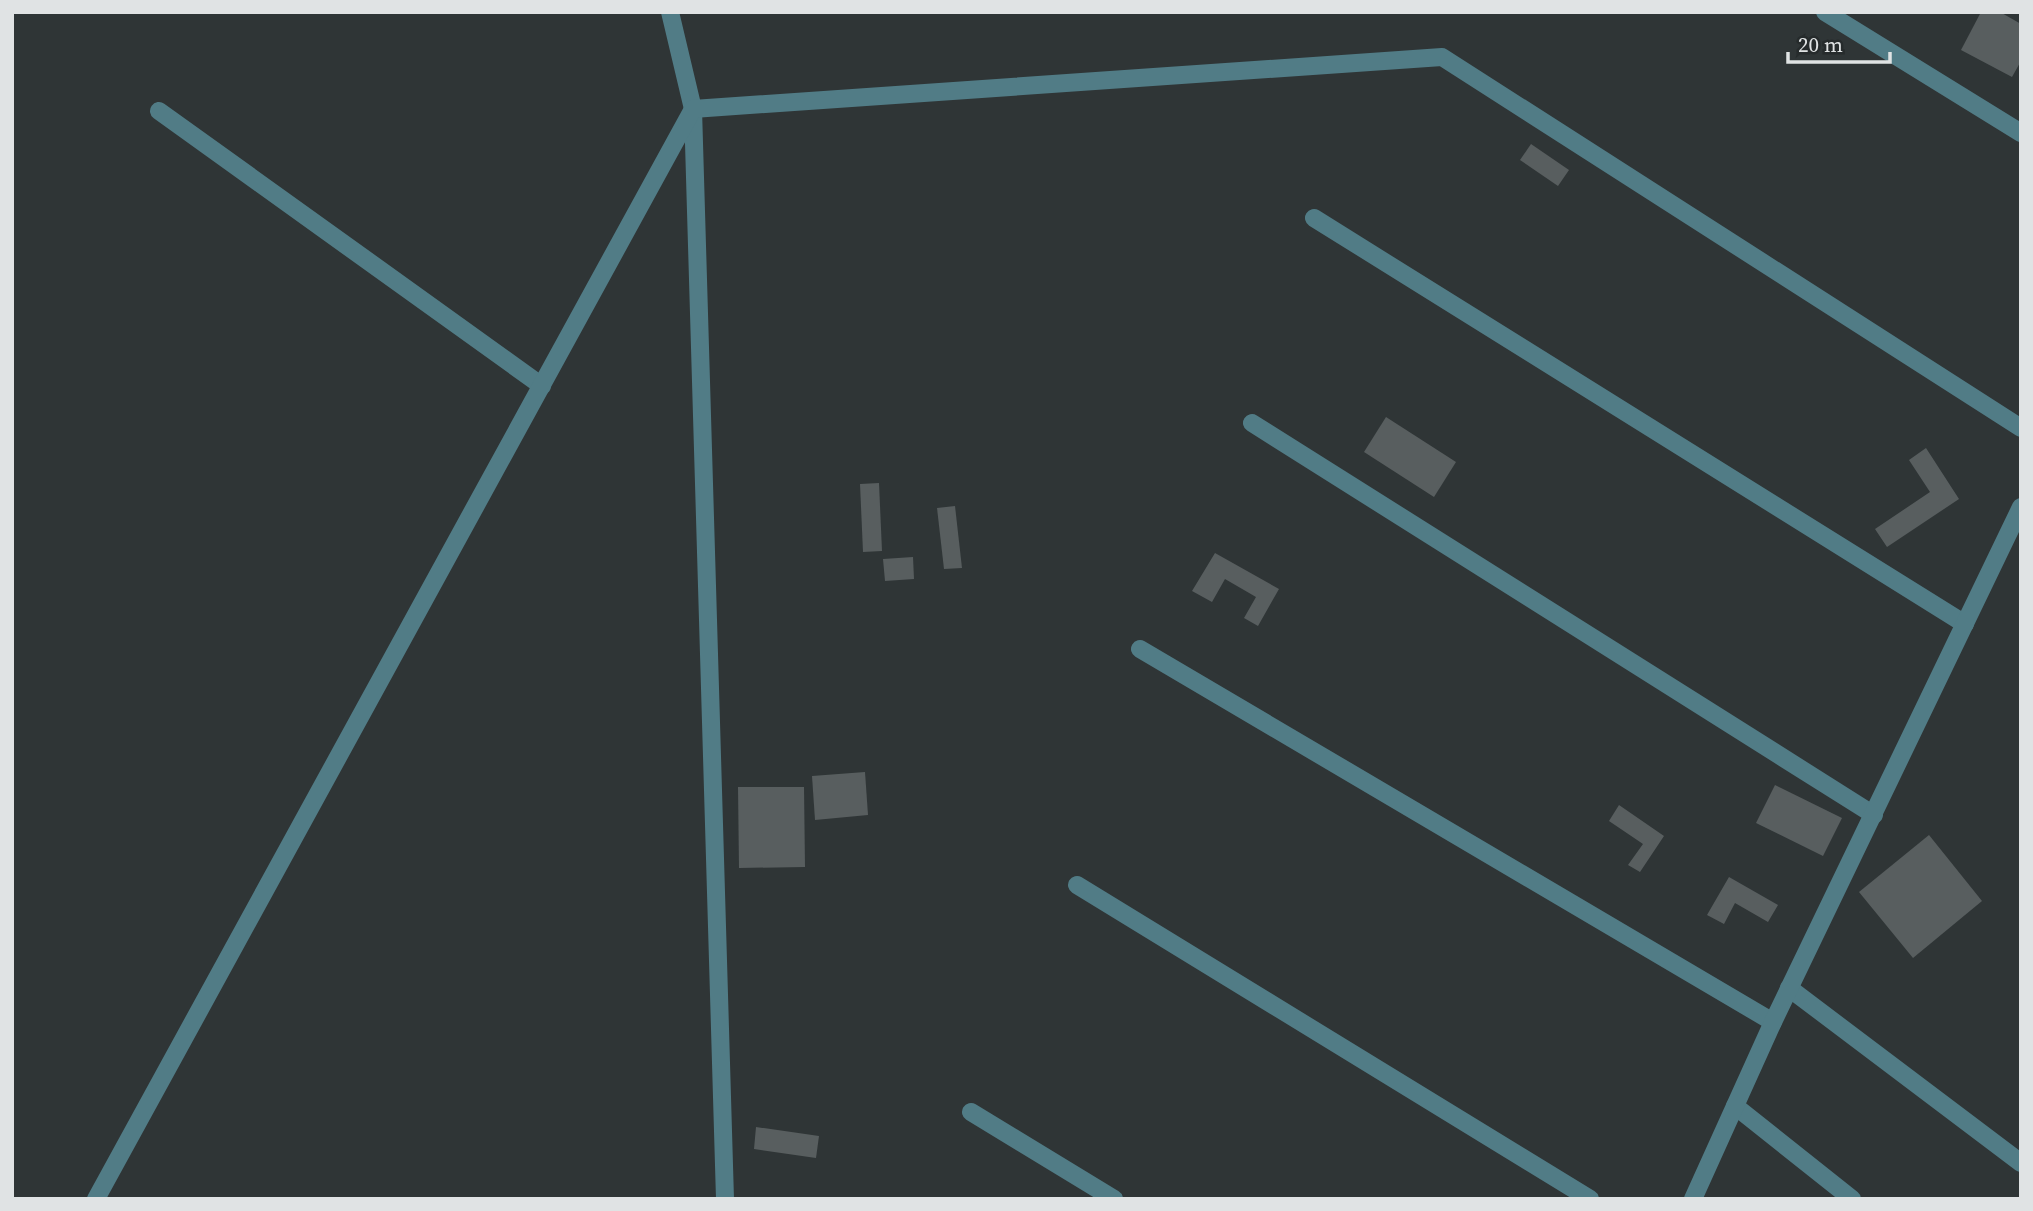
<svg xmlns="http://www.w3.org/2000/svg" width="2033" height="1211" viewBox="0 0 2033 1211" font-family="'Source Serif 4',serif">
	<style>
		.building { fill: #585e5f }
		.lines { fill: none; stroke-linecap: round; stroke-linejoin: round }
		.minor { stroke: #517c86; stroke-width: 18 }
	</style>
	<rect width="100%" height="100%" fill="#2f3536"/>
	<!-- building -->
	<g class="building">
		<path d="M1981,12H2000L2021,24V61L2012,77L1961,50Z"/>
		<path d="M1531,144L1569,170L1558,186L1520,160Z"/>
		<path d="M1386,417L1456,462L1434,497L1364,452Z"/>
		<path d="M1926,448L1959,499L1887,547L1875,529L1930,492L1909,460Z"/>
		<path d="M879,483L882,551L863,552L860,484Z"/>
		<path d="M955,506L962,568L944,569L937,508Z"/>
		<path d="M1215,553L1279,589L1258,626L1244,618L1256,597L1225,579L1212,602L1192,591Z"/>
		<path d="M913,557L914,579L885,581L883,559Z"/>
		<path d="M865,772L868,815L815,820L812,776Z"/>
		<path d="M1775,785L1842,818L1823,856L1756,823Z"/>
		<path d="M738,787H804L805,867L739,868Z"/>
		<path d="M1619,805L1664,836L1640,872L1628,865L1643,844L1609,821Z"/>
		<path d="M1929,835L1982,901L1913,958L1859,892Z"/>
		<path d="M1729,877L1778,905L1768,922L1735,903L1724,924L1707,915Z"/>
		<path d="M756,1127L819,1136L816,1158L754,1149Z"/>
	</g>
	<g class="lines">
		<!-- minor -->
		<g class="minor">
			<path d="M670,12L693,109L725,1199"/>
			<path d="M1825,12L2021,133"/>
			<path d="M159,111L542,386"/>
			<path d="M1314,218L1965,624"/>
			<path d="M1252,423L1874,815"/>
			<path d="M1140,649L1773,1022"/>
			<path d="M1077,885L1590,1199"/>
			<path d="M1789,988L2021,1163"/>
			<path d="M1735,1106L1852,1199"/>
			<path d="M971,1112L1114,1199"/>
			<path d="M96,1199L693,109L1442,57L2021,428"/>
			<path d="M1693,1199L1773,1022L2021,507"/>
		</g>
	</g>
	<!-- border -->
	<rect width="2033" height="1211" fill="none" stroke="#e0e3e4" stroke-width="28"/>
	<!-- scale -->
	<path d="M1788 52v10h102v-10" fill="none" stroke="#e0e3e4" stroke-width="3.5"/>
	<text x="1798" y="52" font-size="21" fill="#e0e3e4" stroke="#262b2c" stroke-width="5" paint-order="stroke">20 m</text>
</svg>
